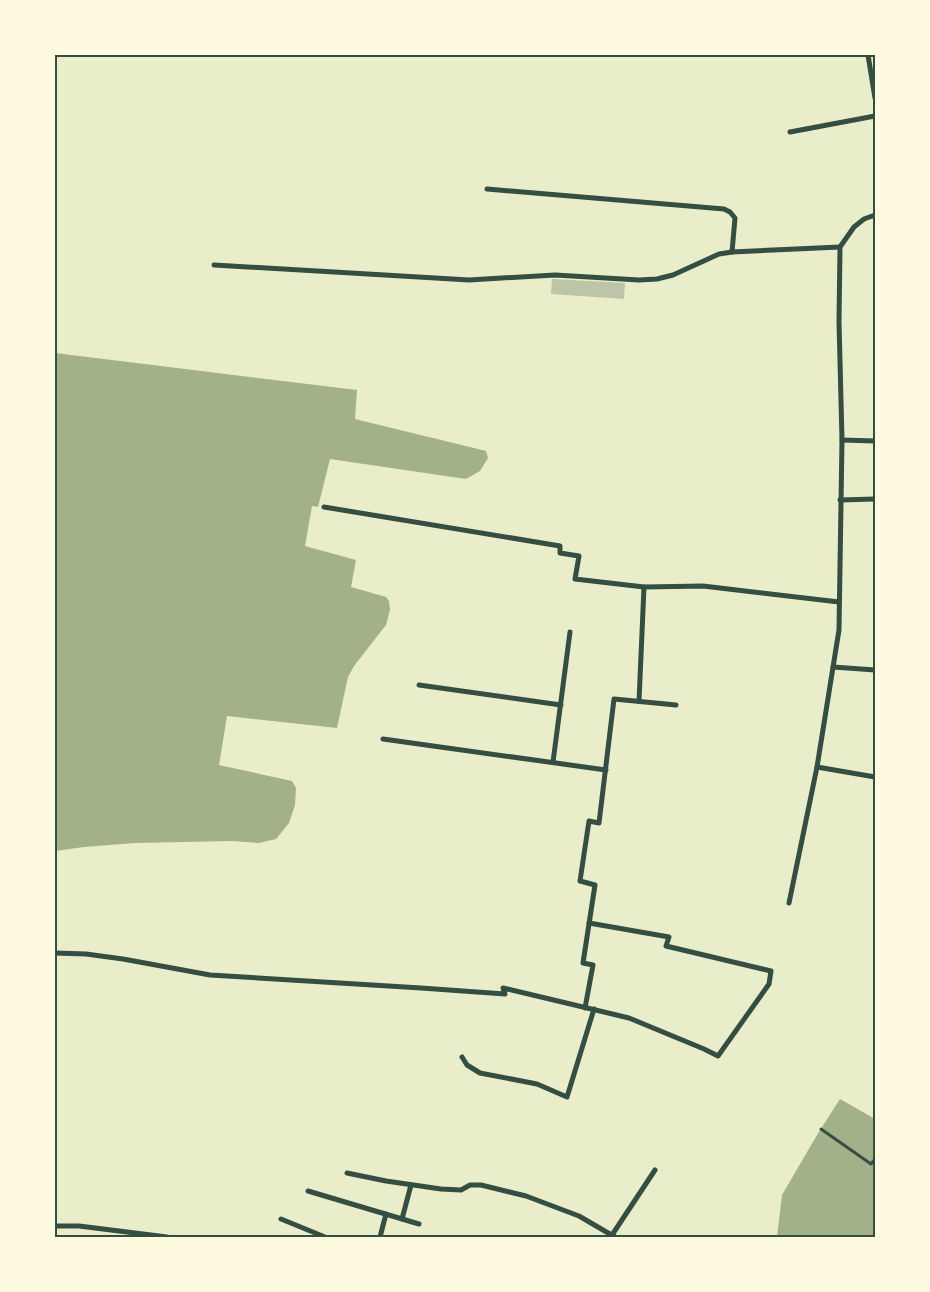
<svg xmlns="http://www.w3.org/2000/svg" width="930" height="1292" viewBox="0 0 930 1292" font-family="Rubik,sans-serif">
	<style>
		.water { fill: #a3b18a }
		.building { fill: #bcc5a7 }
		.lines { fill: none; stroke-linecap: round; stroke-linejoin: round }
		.path { stroke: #344e41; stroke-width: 3 }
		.minor { stroke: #344e41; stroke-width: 5 }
		.neatline { fill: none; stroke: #344e41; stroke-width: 2 }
	</style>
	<rect width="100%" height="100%" fill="#e9edc9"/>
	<!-- water -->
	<g class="water">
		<path d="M55,353L357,390L355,419L486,451L488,458L480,471L466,479L330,459L318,507L312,506L305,546L356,560L351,587L386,597L389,601L390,610L386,625L354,666L348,677L337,728L227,716L219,765L292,781L296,788L295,805L289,823L276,839L259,843L232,841L135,843L84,847L55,851Z"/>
		<path d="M840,1099L875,1119V1237H777L782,1195L817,1135Z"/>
	</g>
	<!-- building -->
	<path class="building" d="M552,279L625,283L624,299L551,294Z"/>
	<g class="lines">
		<!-- path -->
		<path class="path" d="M821,1129L871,1164L875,1159"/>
		<!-- minor -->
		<g class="minor">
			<path d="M868,55L875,98"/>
			<path d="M790,132L875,116"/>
			<path d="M487,189L724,209L730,212L735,218L732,252"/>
			<path d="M214,265L469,280L555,275L639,280L657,279L673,275L719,254L732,252L840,247"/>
			<path d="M842,440L875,441"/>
			<path d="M840,500L875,499"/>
			<path d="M324,507L560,546V553L579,556L575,579L644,587L703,586L839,602"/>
			<path d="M833,667L875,670"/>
			<path d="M419,685L561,705"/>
			<path d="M639,701L644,587"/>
			<path d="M383,739L606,770"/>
			<path d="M553,762L570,632"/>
			<path d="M817,767L875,777"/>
			<path d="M789,903L817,767L839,630L842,440L839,322L840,247L854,227L864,219L875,215"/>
			<path d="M55,953L86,954L123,959L210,975L421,988L505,994L503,988L629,1018L704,1049L718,1056L769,984L771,971L666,946L669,937L589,923"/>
			<path d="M585,1008L593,965L583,963L595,885L580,881L589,821L599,823L614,699L676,705"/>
			<path d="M462,1057L467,1065L480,1073L537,1084L567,1097L594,1009"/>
			<path d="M347,1173L386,1181L441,1189L461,1190L470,1185H481L526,1196L579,1216L615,1237"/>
			<path d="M308,1191L419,1224"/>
			<path d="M281,1219L325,1237"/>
			<path d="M402,1219L411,1185"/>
			<path d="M55,1226H79L167,1237"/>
			<path d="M612,1235L655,1170"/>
			<path d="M380,1237L386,1214"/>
		</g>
	</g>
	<!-- border -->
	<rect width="930" height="1292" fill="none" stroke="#fefae0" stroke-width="112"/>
	<rect x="56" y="56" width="818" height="1180" class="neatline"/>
</svg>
